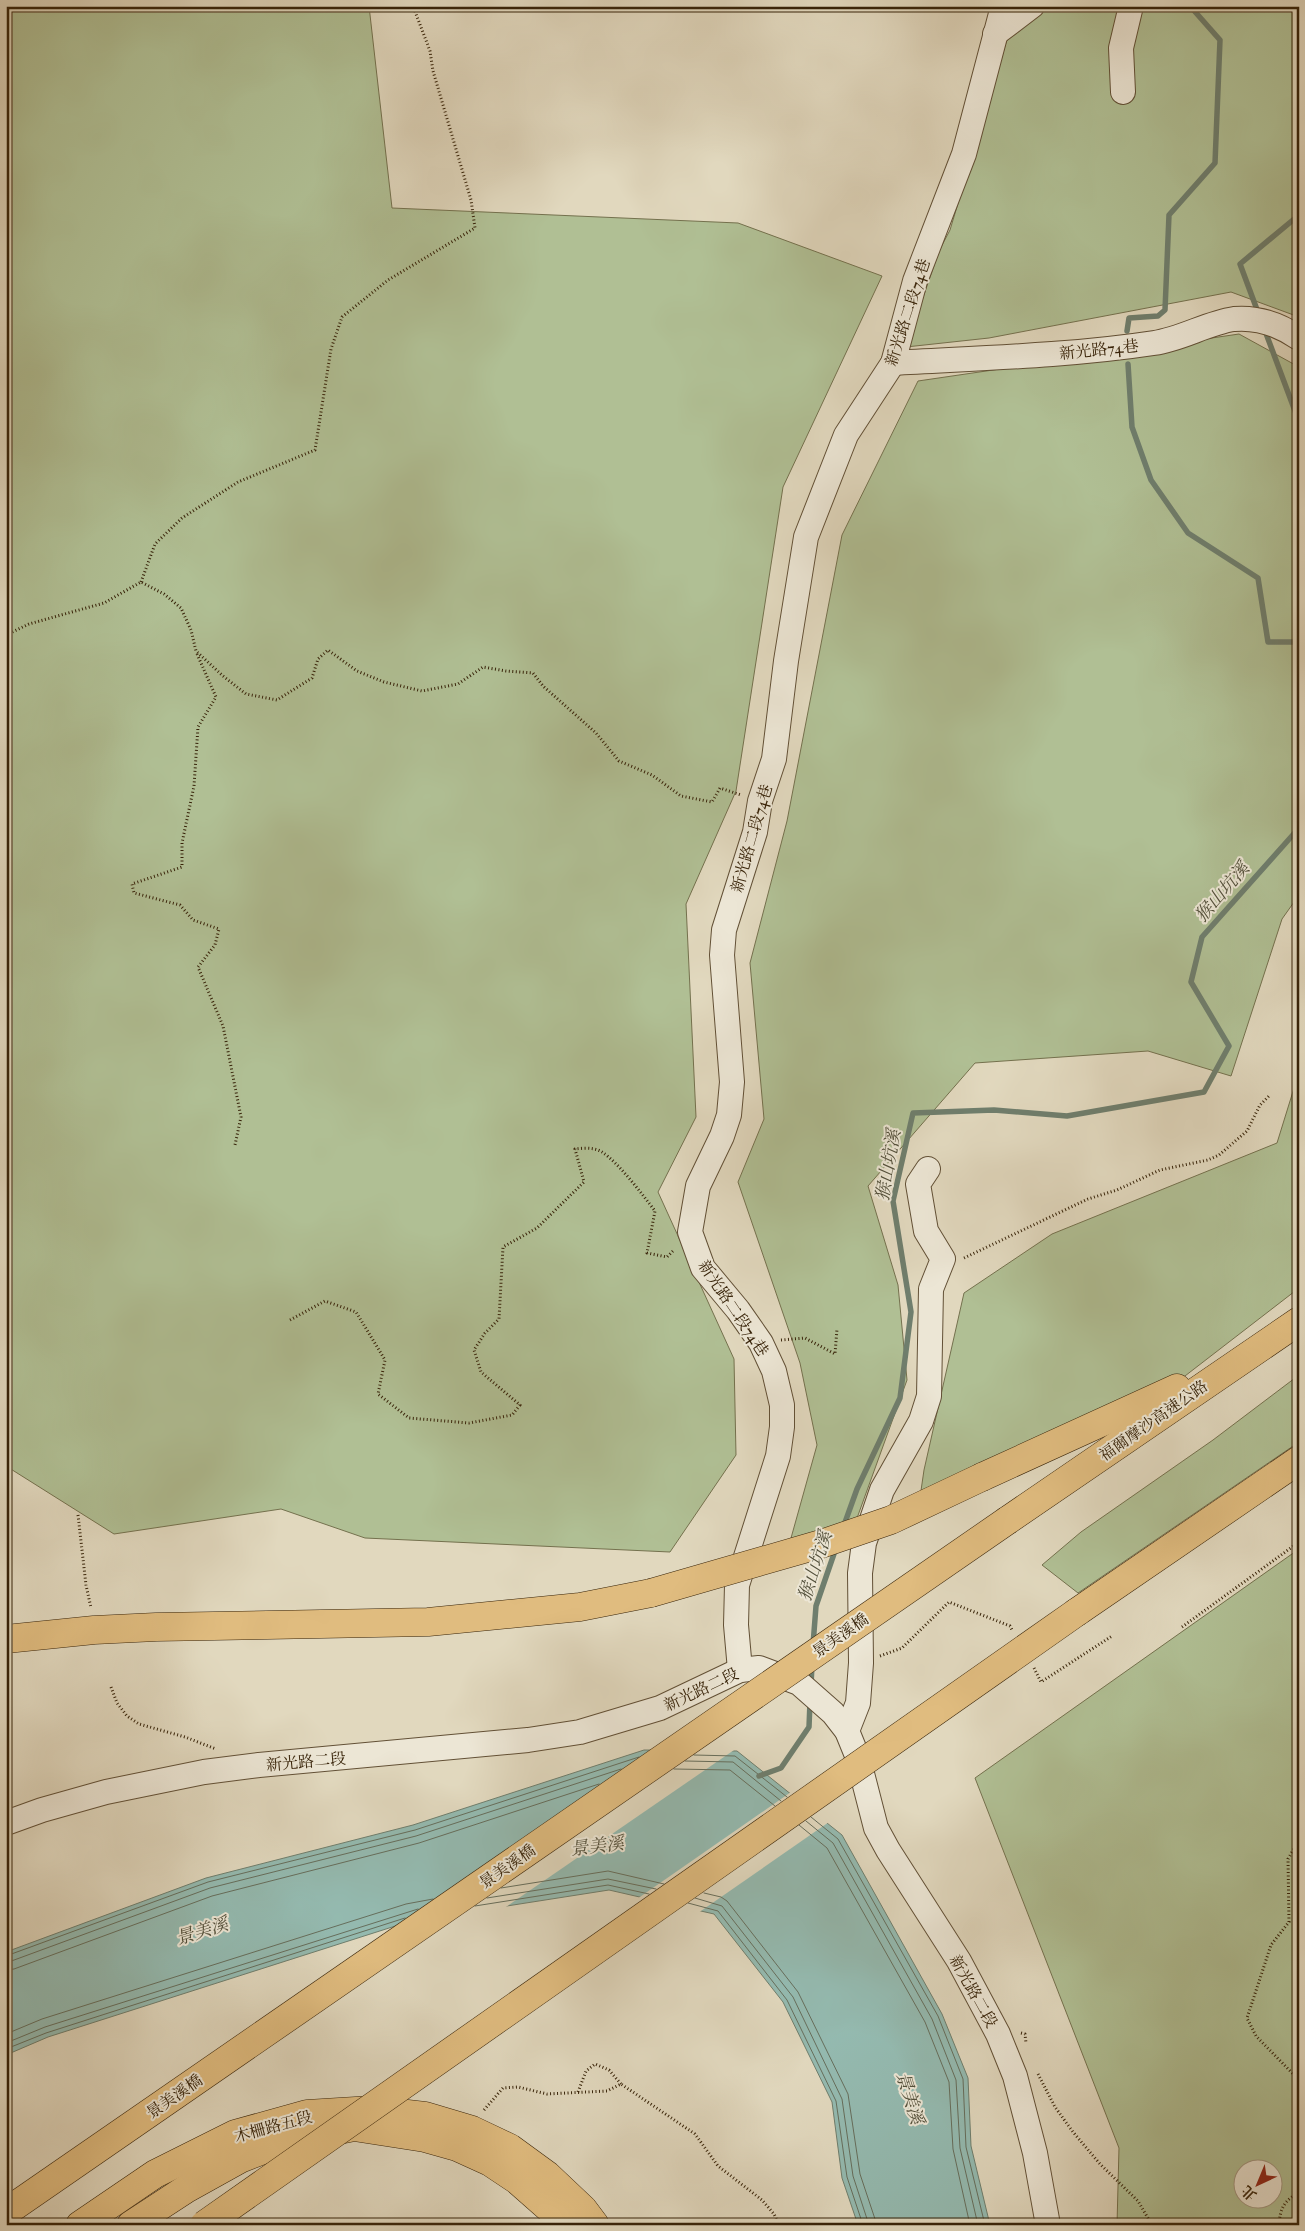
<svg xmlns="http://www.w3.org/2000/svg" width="1305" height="2231" viewBox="0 0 1305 2231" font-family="'IM FELL Double Pica','Noto Serif TC',serif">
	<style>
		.green { fill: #b0bf94; stroke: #74714e; fill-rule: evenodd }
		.water { fill: #94bab0; stroke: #6f7e6d }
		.pier { fill: #e1d8be }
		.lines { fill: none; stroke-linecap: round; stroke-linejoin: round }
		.shore { stroke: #666e5c; stroke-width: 1 }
		.stream { stroke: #6f7e6d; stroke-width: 5.5 }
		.minor-casing { stroke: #625036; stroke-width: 26 }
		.major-casing { stroke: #372309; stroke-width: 29 }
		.highway-casing { stroke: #372309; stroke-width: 29 }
		.path { stroke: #372309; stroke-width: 3; stroke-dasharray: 1 2.5; stroke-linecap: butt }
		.minor { stroke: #ece6d5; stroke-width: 24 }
		.major { stroke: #e0bc7f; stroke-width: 28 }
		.highway { stroke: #e0bc7f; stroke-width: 28 }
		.highway-bridge-casing { stroke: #372309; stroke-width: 29; stroke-linecap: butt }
		.highway-bridge { stroke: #e0bc7f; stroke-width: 28 }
		.labels { text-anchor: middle; stroke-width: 4; stroke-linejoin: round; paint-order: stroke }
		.street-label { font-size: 16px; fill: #372309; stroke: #ece6d5 }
		.water-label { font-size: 18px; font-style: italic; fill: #53503b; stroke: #ece6d5 }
	</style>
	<rect width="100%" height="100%" fill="#e1d8be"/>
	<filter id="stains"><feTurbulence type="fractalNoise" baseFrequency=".004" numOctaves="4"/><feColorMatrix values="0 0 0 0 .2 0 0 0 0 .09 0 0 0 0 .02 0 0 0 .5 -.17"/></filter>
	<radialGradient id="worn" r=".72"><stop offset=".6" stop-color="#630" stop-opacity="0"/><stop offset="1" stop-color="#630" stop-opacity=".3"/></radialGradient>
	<!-- green -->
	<g class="green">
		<path d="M6,6H369L392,208L738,223L882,276L783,487L736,791L686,904L696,1117L658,1192L734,1359L736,1455L670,1552L365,1538L281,1509L114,1534L6,1466Z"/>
		<path d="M1017,6H1299V317L1231,292L989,338L906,347L939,251L950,230Z"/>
		<path d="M1239,334L1299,367V895L1282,919L1231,1076L1148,1051L975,1063L868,1186L898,1285L907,1380L848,1543L786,1556L817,1445L800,1363L738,1182L764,1119L750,963L787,821L842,535L918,381Z"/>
		<path d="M1299,1072V1288L1172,1386L917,1518L924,1470L964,1293L1052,1234L1277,1143Z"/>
		<path d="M1299,1375V1442L1078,1593L1042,1565L1081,1532L1213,1440Z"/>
		<path d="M1299,1549V2225H1117L1119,2148L975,1778ZM1272,2168V2198H1242V2168Z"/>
	</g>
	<!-- water -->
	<path class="water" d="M644,1750L737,1751L842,1835L942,2014L968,2078L971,2146L990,2225H858L842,2178L832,2102L783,2002L714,1914L609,1890L411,1921L48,2037L6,2055V1952L206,1878L413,1825Z"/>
	<!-- pier -->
	<g class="pier">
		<path d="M657,1747L737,1748L503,1909L412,1924Z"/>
		<path d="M791,1792L829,1822L698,1913L637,1899Z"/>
	</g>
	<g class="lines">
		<!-- shore -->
		<g class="shore">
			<path d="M694,1755L735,1756L787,1797"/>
			<path d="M685,1761L733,1762L781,1801"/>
			<path d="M674,1769L730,1770L775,1806"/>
			<path d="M811,1817L838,1839L938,2016L963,2079L966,2147L985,2225"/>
			<path d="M806,1821L833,1843L932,2019L956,2080L960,2148L978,2225"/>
			<path d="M799,1825L827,1848L925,2022L949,2082L953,2149L970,2225"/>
			<path d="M501,1888L608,1871L664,1884"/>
			<path d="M704,1893L721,1897L727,1901L798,1992L848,2094L860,2174L877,2225"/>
			<path d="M487,1898L608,1879L656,1889"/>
			<path d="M695,1898L722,1906L793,1997L842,2099L853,2176L869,2225"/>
			<path d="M688,1903L718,1911L787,2000L836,2101L847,2177L863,2225"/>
			<path d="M475,1906L608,1885L649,1894"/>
			<path d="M6,1956L208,1882L415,1830L639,1757"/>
			<path d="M6,1963L210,1888L416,1836L621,1769"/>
			<path d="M6,1970L14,1969L212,1896L419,1843L599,1784"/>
			<path d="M6,2034L42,2019L406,1904L433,1899"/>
			<path d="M6,2043L45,2027L418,1909"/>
			<path d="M6,2049L46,2033L405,1918"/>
		</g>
		<!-- stream -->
		<g class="stream">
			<path d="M1259,315L1240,264L1299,215"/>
			<path d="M1264,328L1295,411L1299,414"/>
			<path d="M1127,331L1129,318L1158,316L1165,310L1169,215L1215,163L1220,40L1190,6"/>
			<path d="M1128,364L1132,427L1151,480L1188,533L1258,578L1268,642H1299"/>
			<path d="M843,1528L857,1489L900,1398L911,1312L893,1201L913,1113L994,1110L1067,1116L1204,1092L1229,1046L1191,982L1202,937L1299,828"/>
			<path d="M813,1645L816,1606L836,1548"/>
			<path d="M811,1685L812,1664"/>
			<path d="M759,1776L781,1768L809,1727L810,1702"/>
		</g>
		<defs>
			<g id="minor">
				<path d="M995,34L1032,6"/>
				<path d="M1123,92L1121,48L1131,6"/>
				<path d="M893,363C980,358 1068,356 1154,343C1182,339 1207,323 1234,319C1257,317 1280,325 1299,338"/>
				<path d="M740,1670L736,1625L737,1585L778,1456L782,1427V1405L774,1371L761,1343L738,1310L703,1268L690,1232L698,1186L722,1136L729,1115L732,1082L722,955L724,930L755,832L760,801L774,759L786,661L806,537L846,435L893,363L915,281L964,154L1003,6"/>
				<path d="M847,1731L858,1703L861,1663L860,1573L864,1543L882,1490L921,1421L929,1396L931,1289L943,1259L926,1231L918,1184L928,1169"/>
				<path d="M6,1823L42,1810L106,1792L204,1772L259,1765L528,1740L580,1732L660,1708L740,1670L759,1668L799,1683L833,1713L847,1731L858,1758L876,1828L888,1850L959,1961L998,2034L1015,2076L1035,2153L1048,2225"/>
			</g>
			<g id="major">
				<path d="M80,2225L155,2174L235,2134L307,2114L372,2110L425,2116L472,2130L510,2148L547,2175L583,2209L595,2225"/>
				<path d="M131,2225L186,2189L240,2159L289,2140L354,2127L425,2138L457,2147L490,2162L517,2180L568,2225"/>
			</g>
			<g id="highway">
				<path d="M982,1477L1177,1388"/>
				<path d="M1008,1520L1299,1321"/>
				<path d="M1077,1612L1299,1460"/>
				<path d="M6,1639L94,1630L156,1627L428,1622L580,1607L651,1593"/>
			</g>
		</defs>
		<!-- minor casing -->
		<use href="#minor" class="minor-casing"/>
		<!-- major casing -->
		<use href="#major" class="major-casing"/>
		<!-- highway casing -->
		<use href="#highway" class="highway-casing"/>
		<!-- path -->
		<g class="path">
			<path d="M141,582L155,544L182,518L238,482L315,450L331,349L342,317L388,280L475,228L471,200L433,71L430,51L413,6"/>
			<path d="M6,635L29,624L104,603L141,582L164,594L181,608L191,630L196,651L223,676L246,694L277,700L312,678L318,659L328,650L357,671L384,682L422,691L458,684L483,667L506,671L533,673L543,686L596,733L619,761L652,775L681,796L712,802L720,788L741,795"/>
			<path d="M197,654L216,697L198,727L194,786L182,843V867L132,884L134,893L180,905L193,920L219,929L215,945L198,967L223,1026L241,1117L235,1145"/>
			<path d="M964,1258L1088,1199L1117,1190L1160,1170L1208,1160L1219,1155L1247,1131L1260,1105L1270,1095"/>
			<path d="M290,1320L325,1301L356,1312L385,1360L378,1394L409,1418L469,1423L512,1415L520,1405L481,1372L474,1350L485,1333L499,1319L503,1247L537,1228L584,1182L575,1149C583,1148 594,1147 602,1152C619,1163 642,1194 655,1211L647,1253L667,1257L674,1250"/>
			<path d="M781,1340L805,1338L835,1354L837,1329"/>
			<path d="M78,1515L86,1585L91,1608"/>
			<path d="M1182,1627L1299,1542"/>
			<path d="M880,1656L902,1648L949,1602L1010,1626L1012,1630"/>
			<path d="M1034,1668L1041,1682L1112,1636"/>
			<path d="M111,1687L117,1703L127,1716L139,1724L185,1737L216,1749"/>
			<path d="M1299,1840L1288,1859L1289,1922L1271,1945L1247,2018L1256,2036L1299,2080"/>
			<path d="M1021,2033L1025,2034L1026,2043"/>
			<path d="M1038,2074L1055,2107L1073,2132L1100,2164L1138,2201L1152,2225"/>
			<path d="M578,2092L586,2071L595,2064L609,2070L621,2084"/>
			<path d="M484,2110L503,2088L518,2087L547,2094L607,2091L621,2084L695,2134L718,2166L762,2200L774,2214L779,2225"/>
			<path d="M1279,2225C1280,2209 1284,2200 1299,2193"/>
		</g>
		<!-- minor -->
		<use href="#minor" class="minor"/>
		<!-- major -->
		<use href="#major" class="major"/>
		<!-- highway -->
		<use href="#highway" class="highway"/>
		<defs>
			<g id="highway-bridge">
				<path d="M651,1593L821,1544L891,1520L982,1477"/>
				<path d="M6,2212L1008,1520"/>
				<path d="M204,2225L1077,1612"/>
			</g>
		</defs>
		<!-- highway-bridge casing -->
		<use href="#highway-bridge" class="highway-bridge-casing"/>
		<!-- highway-bridge -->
		<use href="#highway-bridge" class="highway-bridge"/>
	</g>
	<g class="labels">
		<!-- street labels -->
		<g class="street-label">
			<text transform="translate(907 312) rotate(-72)" y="6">新光路二段74巷</text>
			<text transform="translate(1099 349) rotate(-6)" y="6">新光路74巷</text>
			<text transform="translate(751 838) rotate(-74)" y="6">新光路二段74巷</text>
			<text transform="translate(734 1308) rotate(56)" y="6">新光路二段74巷</text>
			<text transform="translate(1153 1420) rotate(-35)" y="6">福爾摩沙高速公路</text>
			<text transform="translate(840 1635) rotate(-35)" y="6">景美溪橋</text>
			<text transform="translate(701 1689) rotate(-25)" y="6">新光路二段</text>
			<text transform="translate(306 1761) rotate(-5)" y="6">新光路二段</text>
			<text transform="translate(507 1866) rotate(-35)" y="6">景美溪橋</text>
			<text transform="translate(974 1991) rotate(61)" y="6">新光路二段</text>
			<text transform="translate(174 2096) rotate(-35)" y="6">景美溪橋</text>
			<text transform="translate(273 2126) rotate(-15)" y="6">木柵路五段</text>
		</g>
		<!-- water labels -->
		<g class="water-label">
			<text transform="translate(1222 892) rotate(-49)" y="6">猴山坑溪</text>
			<text transform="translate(888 1165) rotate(-80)" y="6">猴山坑溪</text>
			<text transform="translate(815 1566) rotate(-72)" y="6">猴山坑溪</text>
			<text transform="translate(597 1846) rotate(-7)" y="6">景美溪</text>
			<text transform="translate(202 1931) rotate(-17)" y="6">景美溪</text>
			<text transform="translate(910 2098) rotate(73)" y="6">景美溪</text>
		</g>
	</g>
	<!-- margin -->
	<rect width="1305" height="2231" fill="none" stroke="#e1d8be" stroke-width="25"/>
	<rect x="8" y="8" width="1290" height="2216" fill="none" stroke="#372309" stroke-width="2.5"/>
	<rect x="12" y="12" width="1280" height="2206" fill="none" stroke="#372309"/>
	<!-- north arrow -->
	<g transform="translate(1258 2184) rotate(224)"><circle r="24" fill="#ece6d5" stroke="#a49883"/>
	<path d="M0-4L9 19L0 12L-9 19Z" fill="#8f2418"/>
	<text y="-8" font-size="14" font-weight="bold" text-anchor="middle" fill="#372309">北</text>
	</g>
	<rect width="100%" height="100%" filter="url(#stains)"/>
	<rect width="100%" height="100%" fill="url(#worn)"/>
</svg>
